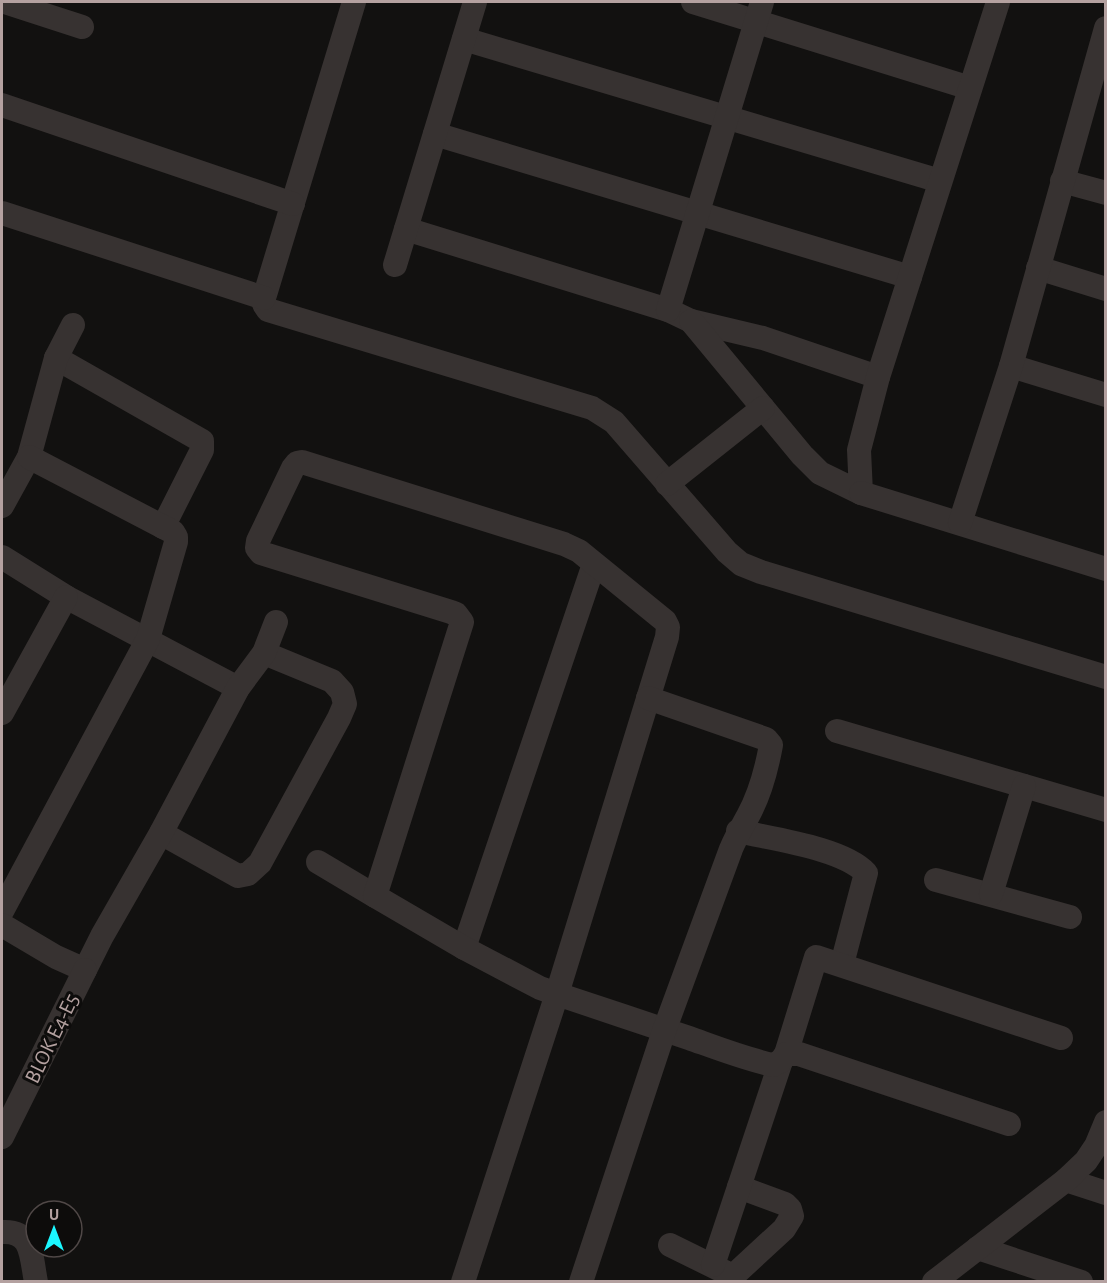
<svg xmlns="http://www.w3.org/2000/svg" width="1107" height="1283" viewBox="0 0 1107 1283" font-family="'Alegreya Sans',sans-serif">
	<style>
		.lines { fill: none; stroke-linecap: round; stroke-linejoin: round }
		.minor { stroke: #373231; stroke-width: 24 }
		.labels { text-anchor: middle; stroke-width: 6; stroke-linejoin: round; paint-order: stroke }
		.street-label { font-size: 22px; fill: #b4a1a0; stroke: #0d0c0b }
	</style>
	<rect width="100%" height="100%" fill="#121110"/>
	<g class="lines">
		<!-- minor -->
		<g class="minor">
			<path d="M5,2L82,27"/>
			<path d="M354,2L264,298V304L268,310L592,408L614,422L727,552L741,564L761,572L1106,677"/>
			<path d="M693,2L970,88"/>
			<path d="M464,39L940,181"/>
			<path d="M2,105L293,204"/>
			<path d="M435,134L910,277"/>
			<path d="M1062,181L1106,193"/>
			<path d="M2,213L264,298"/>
			<path d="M406,229L668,310L691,321L763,338L878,377"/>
			<path d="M395,265L475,2"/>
			<path d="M1038,268L1106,289"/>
			<path d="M668,310L762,2"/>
			<path d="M691,321L802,455L820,473L861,493L859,450L878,377L998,2"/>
			<path d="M56,358L202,441V450L163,527"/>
			<path d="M1011,366L1106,395"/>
			<path d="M667,484L763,408"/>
			<path d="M861,493L1106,569"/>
			<path d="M2,506L29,457L56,358L73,325"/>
			<path d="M960,523L1011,366L1106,28"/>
			<path d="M2,557L66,597L238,688"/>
			<path d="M2,713L66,597"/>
			<path d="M837,731L1106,810"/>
			<path d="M738,831C772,839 843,848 866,873L842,964"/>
			<path d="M161,833L238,876L248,874L260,863L339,718L345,704L342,692L332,681L264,653"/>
			<path d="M318,862L375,896"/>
			<path d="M936,880L1070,917"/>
			<path d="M991,894L1024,786"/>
			<path d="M2,911L148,639L176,542V537L173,532L29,457"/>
			<path d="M2,925L56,957L85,970L102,936L161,833L238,688L264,653L276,622"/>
			<path d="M464,948L594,564"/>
			<path d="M786,1054L816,957L1061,1038"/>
			<path d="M2,1137L85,970"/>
			<path d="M1066,1180L1106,1193"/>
			<path d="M2,1232C33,1230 31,1257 36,1282"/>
			<path d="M670,1245L733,1276L784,1229L792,1216L790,1209L785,1204L739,1187"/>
			<path d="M978,1248L1081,1282"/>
			<path d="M713,1265L781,1061"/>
			<path d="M463,1282L557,994L667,637L668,627L665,621L579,551L564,544L302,462L297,463L293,468L258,541L257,548L261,553L451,612L456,614L462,622L375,896L464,948L540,988L557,994C601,1009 645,1023 689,1038C717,1048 745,1059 773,1065L781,1061L786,1054H799L1009,1124"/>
			<path d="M581,1282L664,1031L731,849C736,837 742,827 748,816C759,796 767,767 771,745L766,739L648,698"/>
			<path d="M934,1282L1066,1180L1086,1161L1096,1146L1106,1122"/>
		</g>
	</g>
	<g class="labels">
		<!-- street labels -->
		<g class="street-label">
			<text transform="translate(51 1038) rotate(-64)" y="8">BLOK E4-E5</text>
		</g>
	</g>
	<!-- border -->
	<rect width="1107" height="1283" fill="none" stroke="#b4a1a0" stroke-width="6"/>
	<!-- north arrow -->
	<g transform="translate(54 1229)"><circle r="28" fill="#0d0c0b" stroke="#504847" stroke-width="1.5"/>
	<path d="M0-4.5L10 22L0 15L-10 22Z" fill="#1bf7ff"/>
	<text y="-9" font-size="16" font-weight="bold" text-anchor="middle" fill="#b4a1a0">U</text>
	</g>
</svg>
